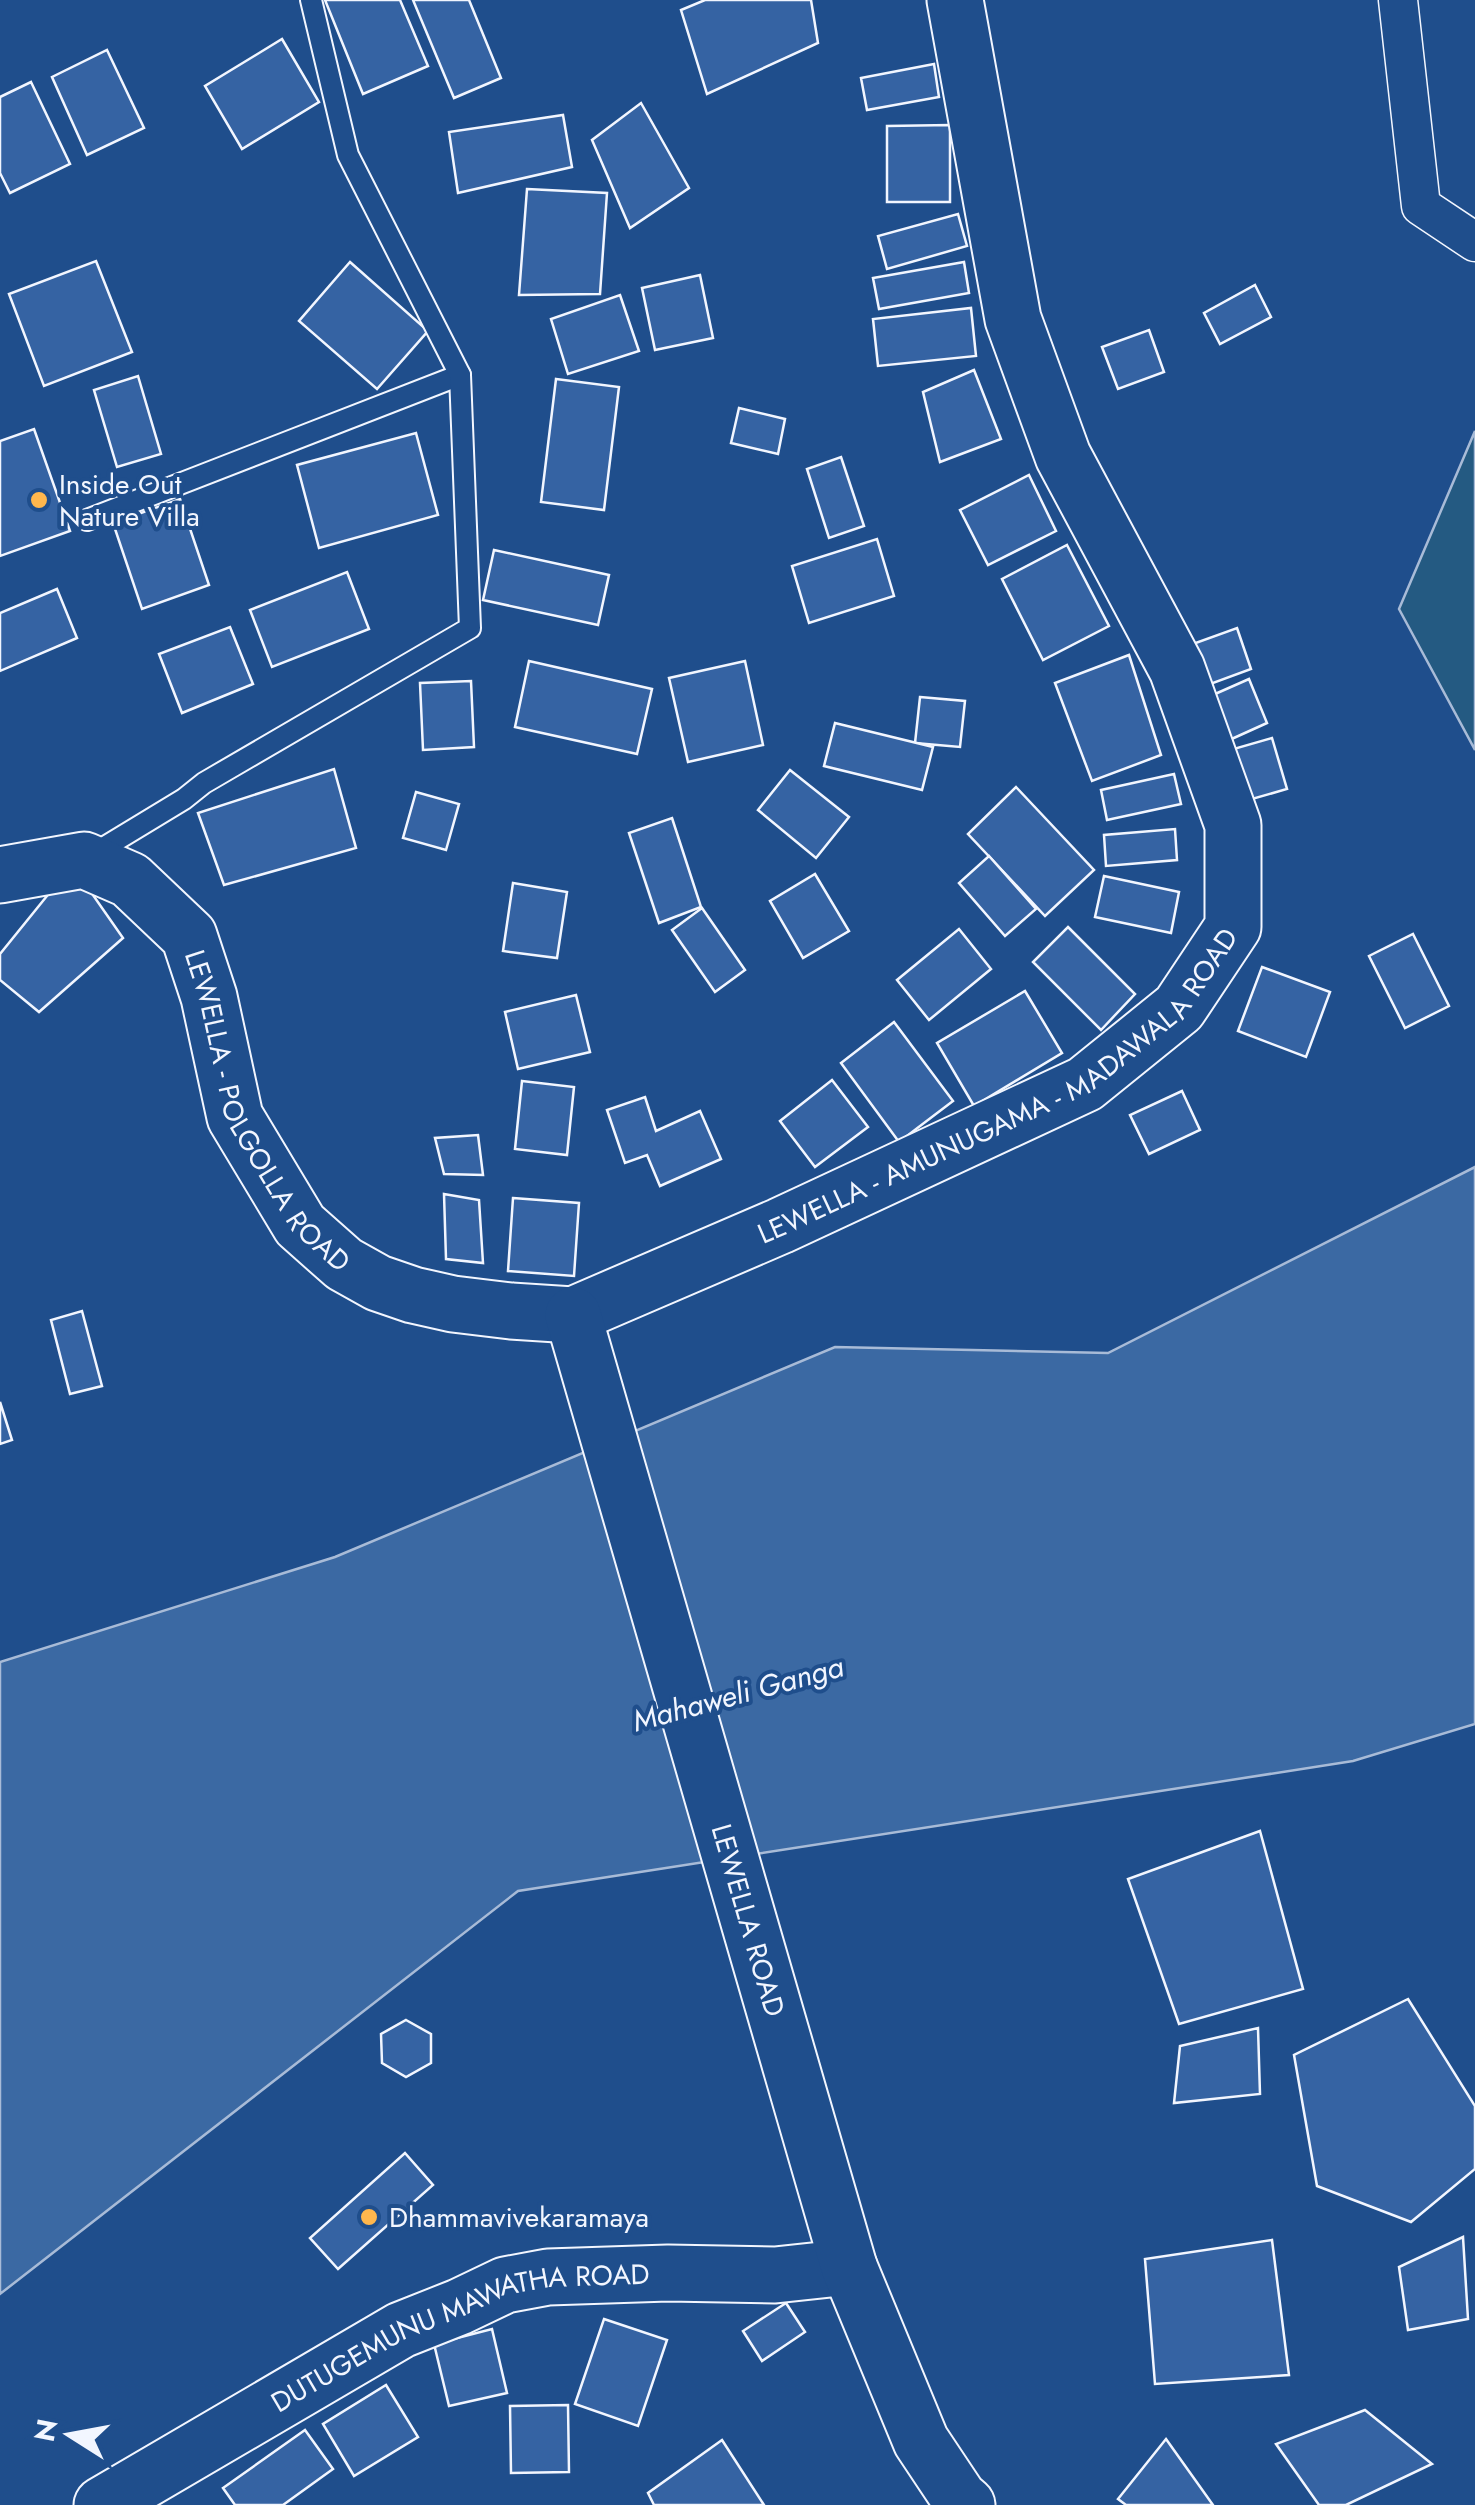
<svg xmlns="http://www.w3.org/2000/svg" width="1475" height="2505" viewBox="0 0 1475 2505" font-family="Jost,sans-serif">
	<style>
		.green { fill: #245a82; stroke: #a8bbd7; stroke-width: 2.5 }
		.water { fill: #3b69a3; stroke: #a8bbd7; stroke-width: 2.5 }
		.building { fill: #3563a3; stroke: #f2f6ff; stroke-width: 2.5 }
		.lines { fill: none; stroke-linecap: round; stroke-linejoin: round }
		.lane-casing { stroke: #f2f6ff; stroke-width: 24 }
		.street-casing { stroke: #f2f6ff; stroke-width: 41 }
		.secondary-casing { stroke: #f2f6ff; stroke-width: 59 }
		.primary-casing { stroke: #f2f6ff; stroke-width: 59 }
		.lane { stroke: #1f4e8c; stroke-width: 20 }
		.street { stroke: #1f4e8c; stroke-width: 38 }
		.secondary { stroke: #1f4e8c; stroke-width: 55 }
		.primary { stroke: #1f4e8c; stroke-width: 55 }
		.poi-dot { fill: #ffb74d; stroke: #1f4e8c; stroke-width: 4 }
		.labels { text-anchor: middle; stroke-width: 8; stroke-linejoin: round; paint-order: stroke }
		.poi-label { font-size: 28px; fill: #f2f6ff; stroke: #1f4e8c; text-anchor: start }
		.street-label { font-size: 28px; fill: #f2f6ff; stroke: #1f4e8c }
		.water-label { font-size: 30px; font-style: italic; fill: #f2f6ff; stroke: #1f4e8c }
	</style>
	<rect width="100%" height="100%" fill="#1f4e8c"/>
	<!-- green -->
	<path class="green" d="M1475,431V750L1399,609Z"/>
	<!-- water -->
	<path class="water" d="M1475,1167V1724L1353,1761L518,1891L0,2294V1662L335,1557L835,1347L1108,1353Z"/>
	<!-- building -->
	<g class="building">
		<path d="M325,0H400L428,66L363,94Z"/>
		<path d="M413,0H469L501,78L454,98Z"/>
		<path d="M705,0H811L818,43L707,94L681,10Z"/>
		<path d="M282,39L319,102L242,149L205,86Z"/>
		<path d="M107,50L144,128L87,155L52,77Z"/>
		<path d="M934,64L939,97L867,110L861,78Z"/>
		<path d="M31,82L70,164L10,193L0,173V97Z"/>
		<path d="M641,103L689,188L630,228L592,140Z"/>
		<path d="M563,115L572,167L458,193L449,132Z"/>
		<path d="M950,125V202H887V126Z"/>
		<path d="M527,189L607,193L600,294L519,295Z"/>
		<path d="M958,214L967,246L887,269L878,236Z"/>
		<path d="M96,261L132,352L44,386L9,294Z"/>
		<path d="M350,262L428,331L377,389L299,321Z"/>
		<path d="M964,262L969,293L879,309L873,278Z"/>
		<path d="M700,275L713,338L655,350L642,288Z"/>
		<path d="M1255,285L1271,317L1220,344L1204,313Z"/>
		<path d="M620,295L639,351L568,374L551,319Z"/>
		<path d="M971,308L976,356L878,366L873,319Z"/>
		<path d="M1149,330L1164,372L1118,389L1102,347Z"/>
		<path d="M974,370L1001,439L940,462L923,392Z"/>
		<path d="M138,376L161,454L117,467L94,390Z"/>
		<path d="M556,379L619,387L604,510L541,502Z"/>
		<path d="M739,408L785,419L778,454L731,443Z"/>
		<path d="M34,429L70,531L0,556V441Z"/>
		<path d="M416,433L438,515L319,548L297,465Z"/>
		<path d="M841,457L864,526L829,538L807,469Z"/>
		<path d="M1029,475L1056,531L988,565L960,510Z"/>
		<path d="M180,499L209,585L142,609L113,523Z"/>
		<path d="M877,539L894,596L809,623L792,566Z"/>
		<path d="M1067,545L1109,626L1043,660L1002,579Z"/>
		<path d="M494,550L609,575L598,625L483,600Z"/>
		<path d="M347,572L369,629L272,667L250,610Z"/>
		<path d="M57,589L77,638L0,671V613Z"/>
		<path d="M230,627L253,684L182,713L159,654Z"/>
		<path d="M1237,628L1251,669L1205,686L1190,645Z"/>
		<path d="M1129,655L1161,755L1092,781L1055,683Z"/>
		<path d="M529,661L652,689L637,754L515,727Z"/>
		<path d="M745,661L763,745L688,762L669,678Z"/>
		<path d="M1249,679L1267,723L1225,742L1206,698Z"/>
		<path d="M471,681L474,747L423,750L420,683Z"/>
		<path d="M920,697L965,701L960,747L915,743Z"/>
		<path d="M835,723L933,747L922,790L824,766Z"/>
		<path d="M1272,738L1287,789L1238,803L1223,752Z"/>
		<path d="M334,769L356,848L224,885L198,813Z"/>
		<path d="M790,770L849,817L816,858L758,810Z"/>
		<path d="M1174,774L1181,804L1107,820L1101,790Z"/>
		<path d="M1016,787L1094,870L1045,916L968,834Z"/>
		<path d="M416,792L459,804L446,850L403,838Z"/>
		<path d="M672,818L701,907L659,923L629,833Z"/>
		<path d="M1175,829L1177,860L1106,866L1104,835Z"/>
		<path d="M989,856L1036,909L1005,936L959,883Z"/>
		<path d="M72,865L123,938L39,1012L0,980V954Z"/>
		<path d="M815,874L849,931L803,958L770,901Z"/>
		<path d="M1104,876L1179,892L1171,933L1095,917Z"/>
		<path d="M513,883L567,892L557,958L503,951Z"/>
		<path d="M702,908L745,970L715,992L672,930Z"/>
		<path d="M1068,927L1135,994L1101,1030L1033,962Z"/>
		<path d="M959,929L991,969L929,1020L897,980Z"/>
		<path d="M1413,934L1449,1006L1405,1028L1369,956Z"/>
		<path d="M1262,967L1330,992L1306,1057L1238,1031Z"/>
		<path d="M1025,991L1062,1053L974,1106L937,1043Z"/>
		<path d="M576,995L590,1052L518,1069L505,1012Z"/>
		<path d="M894,1022L953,1101L899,1142L841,1063Z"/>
		<path d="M832,1080L868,1127L815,1167L780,1121Z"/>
		<path d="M522,1081L574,1087L567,1155L515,1149Z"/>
		<path d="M1182,1091L1200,1130L1149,1154L1130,1115Z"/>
		<path d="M645,1097L656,1131L700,1111L721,1159L660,1186L647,1155L625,1163L607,1110Z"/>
		<path d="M478,1135L483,1175L444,1174L435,1138Z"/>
		<path d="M444,1194L479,1200L483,1263L446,1259Z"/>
		<path d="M513,1198L579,1203L574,1276L508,1271Z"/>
		<path d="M82,1311L102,1386L70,1394L51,1320Z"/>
		<path d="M0,1402L12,1440L0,1444Z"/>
		<path d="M1260,1831L1303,1989L1179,2024L1128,1879Z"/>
		<path d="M1408,1999L1475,2106V2169L1411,2222L1317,2186L1294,2055Z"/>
		<path d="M406,2020L431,2034V2063L406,2077L382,2063L381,2034Z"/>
		<path d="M1258,2028L1260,2094L1174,2103L1180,2046Z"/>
		<path d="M405,2153L433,2185L338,2269L310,2238Z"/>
		<path d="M1463,2237L1468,2319L1408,2330L1399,2267Z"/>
		<path d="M1272,2240L1289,2375L1155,2384L1145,2259Z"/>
		<path d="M786,2303L805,2332L762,2361L743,2331Z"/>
		<path d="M604,2319L667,2340L638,2426L575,2404Z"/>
		<path d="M492,2329L507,2393L449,2406L434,2344Z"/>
		<path d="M386,2385L418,2437L354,2476L323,2424Z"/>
		<path d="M568,2405L569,2472L511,2473L510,2406Z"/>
		<path d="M1365,2410L1432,2464L1346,2505H1319L1276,2444Z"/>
		<path d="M305,2430L333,2469L283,2505H235L223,2488Z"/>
		<path d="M1166,2439L1213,2505H1126L1118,2499Z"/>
		<path d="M722,2440L764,2505H654L648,2493Z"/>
	</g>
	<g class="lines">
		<defs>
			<g id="lane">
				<path d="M87,520L460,375"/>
				<path d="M90,856L184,799L204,783L470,628L460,375L348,155L311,0"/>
			</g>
			<path id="street" d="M1398,0L1421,206L1475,242"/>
			<g id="secondary">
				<path id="s1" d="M0,875L84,860L130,880L189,936L209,997L235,1117L300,1225L344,1264L378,1283L413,1295L453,1304L511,1311L573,1315L780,1226L1085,1084L1179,1008L1233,927V825L1177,669L1063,456L1013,319L955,0"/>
				<path id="s2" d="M102,2505L401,2330L459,2307L505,2285L548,2277L668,2273L775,2275L849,2267"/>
			</g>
			<g id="primary">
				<path id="s3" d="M573,1315L849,2267L921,2441L959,2498L967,2505"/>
			</g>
		</defs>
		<!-- lane casing -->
		<use href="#lane" class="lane-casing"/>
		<!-- street casing -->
		<use href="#street" class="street-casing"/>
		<!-- secondary casing -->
		<use href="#secondary" class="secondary-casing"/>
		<!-- primary casing -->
		<use href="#primary" class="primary-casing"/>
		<!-- lane -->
		<use href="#lane" class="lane"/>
		<!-- street -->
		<use href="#street" class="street"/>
		<!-- secondary -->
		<use href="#secondary" class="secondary"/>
		<!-- primary -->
		<use href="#primary" class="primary"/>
	</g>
	<!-- markers -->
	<g class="poi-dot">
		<circle cx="39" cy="500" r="10"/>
		<circle cx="369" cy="2217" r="10"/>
	</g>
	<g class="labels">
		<!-- poi labels -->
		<g class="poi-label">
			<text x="59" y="494">Inside Out<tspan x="59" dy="32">Nature Villa</tspan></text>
			<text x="389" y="2227">Dhammavivekaramaya</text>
		</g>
		<!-- street labels -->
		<g class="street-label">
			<text dy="10" stroke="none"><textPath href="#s1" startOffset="1315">LEWELLA - AMUNUGAMA - MADAWALA ROAD</textPath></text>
			<text dy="10" stroke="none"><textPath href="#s1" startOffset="412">LEWELLA - POLGOLLA ROAD</textPath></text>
			<text dy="10" stroke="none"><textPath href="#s3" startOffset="630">LEWELLA ROAD</textPath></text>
			<text dy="10" stroke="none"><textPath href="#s2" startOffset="402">DUTUGEMUNU MAWATHA ROAD</textPath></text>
		</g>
		<!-- water labels -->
		<g class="water-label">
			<text transform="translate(738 1694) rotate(-15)" y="10">Mahaweli Ganga</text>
		</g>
	</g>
	<!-- north arrow -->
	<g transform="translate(70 2435) rotate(281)" stroke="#1f4e8c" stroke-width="8" paint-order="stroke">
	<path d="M0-8L18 38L0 25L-18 38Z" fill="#f2f6ff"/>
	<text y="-15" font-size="28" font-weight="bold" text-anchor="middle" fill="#f2f6ff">N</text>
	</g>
</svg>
